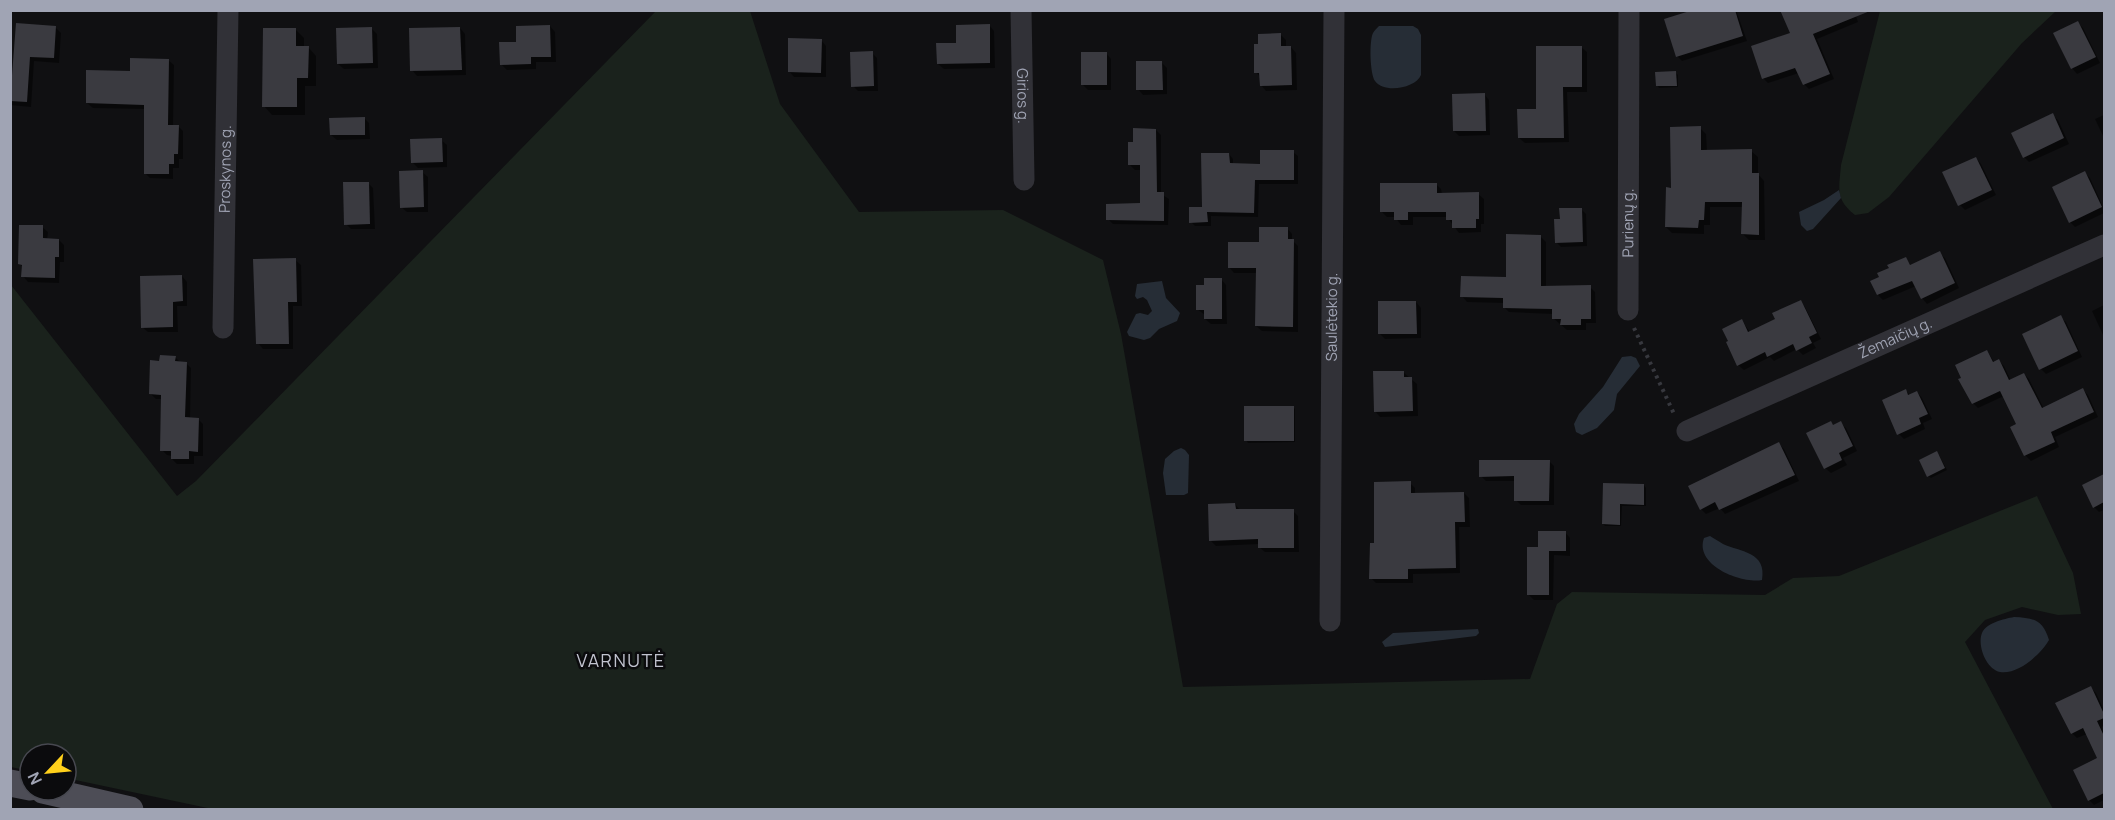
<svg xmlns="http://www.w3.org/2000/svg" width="2115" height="820" viewBox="0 0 2115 820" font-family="Manrope,sans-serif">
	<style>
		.green { fill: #1a221c }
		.water { fill: #262d36 }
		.shadow { fill: #0007 }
		.building { fill: #3a3a40 }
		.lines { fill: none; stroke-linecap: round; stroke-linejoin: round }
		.path { stroke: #37383e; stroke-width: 4; stroke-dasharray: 3 4.5; stroke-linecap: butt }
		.minor { stroke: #313137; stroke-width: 21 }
		.major { stroke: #4d4d56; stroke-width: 27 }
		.labels { text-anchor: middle; stroke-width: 5; stroke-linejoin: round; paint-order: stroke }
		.street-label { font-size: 15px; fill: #a0a4b4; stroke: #0b0b0d }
		.quarter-label { font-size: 18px; letter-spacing: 1.5px; fill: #c1c3cf; stroke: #0b0b0d }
	</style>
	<rect width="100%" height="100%" fill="#101012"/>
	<!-- green -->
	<g class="green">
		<path d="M656,11H750L780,104L859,212L1003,210L1103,260L1121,334L1183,687L1530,679L1557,604L1572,592L1765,595L1793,578L1839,576L2037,496L2073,573L2081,614L2058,615L2022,607L1985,620L1965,642L2053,809L217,810L66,778V754H30V771L11,767V285L177,496L196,481L249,427Z"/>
		<path d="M1880,11H2056L2022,43L1889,197L1868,213L1855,215C1835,199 1839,189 1841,165Z"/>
	</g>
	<!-- water -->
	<g class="water">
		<path d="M1379,26H1413L1418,29L1421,35V75C1416,88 1384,94 1375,81C1370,74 1369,41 1373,33C1375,30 1376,29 1379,26Z"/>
		<path d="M1839,190L1841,198L1813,229L1807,231L1801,225L1799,212L1824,200Z"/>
		<path d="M1162,281L1166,298L1180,313L1177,321L1159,329L1150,338L1144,340L1129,336L1127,332L1136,314L1140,313L1148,315L1152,311L1147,300L1143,297L1137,299L1135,296L1137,284Z"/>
		<path d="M1631,356L1636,358L1640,366L1617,394L1614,410L1597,428L1582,435L1576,432L1574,424L1579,414L1603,387L1622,357Z"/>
		<path d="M1181,448L1185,450L1189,455L1188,493L1184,495H1166L1163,473L1165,459L1174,451Z"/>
		<path d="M1710,536C1714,539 1719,541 1723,544C1741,552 1767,552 1762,580C1741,584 1694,565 1704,538Z"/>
		<path d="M2014,617C2034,618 2043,620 2049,640C2041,654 2018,675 2000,672C1986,669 1977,645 1982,633C1986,623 2004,619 2014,617Z"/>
		<path d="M1478,629L1479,633L1476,636L1385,647L1382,642L1393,633Z"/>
	</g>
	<!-- shadow -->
	<g class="shadow">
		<path d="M1698,10H1736L1747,41L1682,61L1677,56Z"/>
		<path d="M1854,10L1858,22L1817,39L1834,79L1809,89L1804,84L1799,73L1768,83L1763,78L1753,47Z"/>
		<path d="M2078,23L2083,28L2100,63L2077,74L2072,68Z"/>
		<path d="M17,25L55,27L61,33L59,63L34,61L31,107L10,105V80L14,81Z"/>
		<path d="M989,25L994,31L995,68L944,69L938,64Z"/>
		<path d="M550,26L555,32L556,62H536V69L507,70L501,64L518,43Z"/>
		<path d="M460,28L465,34L466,75L417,76L412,70Z"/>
		<path d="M372,29L377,34L378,68L344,69L338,64Z"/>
		<path d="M296,30L304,38V47H308L316,56V86H305V115H272L264,106Z"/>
		<path d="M1280,34L1286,40V47H1291L1296,53L1297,90L1266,91L1261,85V78L1256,72L1260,45Z"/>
		<path d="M821,40L826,46V77H794L789,71Z"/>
		<path d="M1581,47L1587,52V92H1567L1569,142L1525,143L1519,138Z"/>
		<path d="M872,53L877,58L878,91H858L853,86Z"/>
		<path d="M1106,53L1111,59V90H1088L1083,85Z"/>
		<path d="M168,60L174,65L173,126H178L183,131V159H179V168H173V179L150,178L145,173V109L93,108L87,103L131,72Z"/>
		<path d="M1162,63L1167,68V94L1143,95L1138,89Z"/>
		<path d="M1676,73L1678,75V87L1659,88L1657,85Z"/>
		<path d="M1484,94L1489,100L1490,135L1459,136L1454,131Z"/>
		<path d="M2052,115L2058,120L2069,144L2029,162L2024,157Z"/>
		<path d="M2104,115V138L2095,119Z"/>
		<path d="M364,118L369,123L370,139L337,140L331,135Z"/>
		<path d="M1700,128L1706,134L1707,151H1751L1758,157V174L1764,181L1765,240H1749L1743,234V207H1710V225H1704V234L1672,233L1666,227L1673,189Z"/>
		<path d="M1156,130L1161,135V194L1169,199L1168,225L1113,224L1108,219L1141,205L1142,170H1135L1130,165Z"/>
		<path d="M441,140L447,145V167L418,168L412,162Z"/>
		<path d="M1293,152L1298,156V184H1259L1258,217L1211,216V226H1195L1191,222L1203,208L1229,154L1233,159V165H1262Z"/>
		<path d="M1976,158L1981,164L1996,195L1965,210L1960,205Z"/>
		<path d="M422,172L428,177V212H407L401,207Z"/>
		<path d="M2085,173L2090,178L2104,209V213L2075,227L2070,222Z"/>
		<path d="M368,183L373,188L375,229H351L346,224Z"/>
		<path d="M1436,184L1441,189L1442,194H1478L1484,199V224H1481V232L1459,233L1447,217H1413V225H1401L1395,217H1387L1382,212Z"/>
		<path d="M1581,209L1586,214L1587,246L1561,247L1556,242Z"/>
		<path d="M42,227L48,232L47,240H59L64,245V262H60L59,283L28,282L23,276V267L20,264Z"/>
		<path d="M1287,228L1292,234V240L1298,246V332L1262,331L1256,326L1257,273H1234L1229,267L1261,243Z"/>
		<path d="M1540,236L1546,242V287H1590L1595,292L1596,323H1586V330H1567L1553,318V314L1509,312L1504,307V303L1467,302L1462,296L1507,278Z"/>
		<path d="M1939,253L1945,258L1959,288L1927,304L1922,298L1916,286L1883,300L1878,295L1891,269L1905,259L1912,266Z"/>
		<path d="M295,260L301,265L302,306H293V349H263L258,343Z"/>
		<path d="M182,276L187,282V306H177L178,332H148L142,327Z"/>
		<path d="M1221,279L1226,285L1227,324H1211L1205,319V315L1197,309L1205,286Z"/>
		<path d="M1800,301L1805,307L1821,339L1813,343L1816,348L1803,355L1797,349L1774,361L1770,357L1744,370L1738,365L1742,321L1750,332L1777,319Z"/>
		<path d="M1416,302L1421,308V338L1385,339L1379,333Z"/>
		<path d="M2104,305V337L2092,311Z"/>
		<path d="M2060,317L2066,322L2082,357L2046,374L2041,369Z"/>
		<path d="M1987,351L1995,363L1999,361L2004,366L2011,381L2024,374L2029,379L2044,409L2083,390L2088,395L2098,417L2055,437L2059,447L2031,461L2026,456L2012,428L2018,425L2004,396L1978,408L1973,403Z"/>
		<path d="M175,357L181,363H186L191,368L190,419H198L203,424V456H194V464H177L172,459V456L167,455L162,450V399H156L151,394L161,363Z"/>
		<path d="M1403,372L1417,384L1418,416L1380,417L1375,411Z"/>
		<path d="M1906,391L1910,395L1917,392L1922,398L1932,419L1923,423L1925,429L1904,439L1899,434Z"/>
		<path d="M1293,407L1295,409V442L1248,443L1246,440Z"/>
		<path d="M1831,423L1834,426L1840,423L1846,428L1857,451L1843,458L1847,465L1831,473L1825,468Z"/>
		<path d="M1779,444L1784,449L1799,481L1725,514L1720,508L1706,514L1701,509Z"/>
		<path d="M1939,455L1947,470L1931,478L1928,476Z"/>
		<path d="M1549,461L1554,466V505H1521L1516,500V481H1486L1481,476Z"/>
		<path d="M2104,476V510L2099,512L2094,507L2084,486Z"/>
		<path d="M1410,483L1415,488V494L1464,493L1469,498L1470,527H1459L1460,573L1413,574V583H1376L1371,578L1376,544Z"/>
		<path d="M1604,484L1644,485L1646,488V506H1622L1621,526H1605L1603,524Z"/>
		<path d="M1235,504L1240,510L1293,511L1298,516L1299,552H1265L1259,547V544L1216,546L1211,541Z"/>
		<path d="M1565,532L1570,538V556L1554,555L1553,600H1534L1528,594L1539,548Z"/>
		<path d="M2091,688L2096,693L2104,710V725L2102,727L2104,735L2093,740L2087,734L2077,738L2072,733Z"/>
		<path d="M2104,757V800L2094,805L2089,800L2075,771Z"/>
	</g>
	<!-- building -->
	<g class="building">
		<path d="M1693,10H1735L1743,36L1676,57L1664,19Z"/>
		<path d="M1780,10H1869L1870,11L1813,34L1830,74L1803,85L1795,68L1762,79L1751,46L1790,33Z"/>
		<path d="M2078,21L2096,57L2071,69L2053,33Z"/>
		<path d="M16,23L56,26L54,58L30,57L27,102L10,101Z"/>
		<path d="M990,24V63L937,64L936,43H956V25Z"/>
		<path d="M550,25L551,57H531V64L500,65L499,42H516V26Z"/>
		<path d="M372,27L373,63L337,64L336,28Z"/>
		<path d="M460,27L462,70L410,71L409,28Z"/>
		<path d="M263,28H296V46H309L308,78H297V107H262Z"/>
		<path d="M1281,33V46H1291L1292,85L1260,86L1259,73H1254V44H1258V34Z"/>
		<path d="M788,38L822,39L821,73L788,72Z"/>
		<path d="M1536,46H1582V87H1563L1564,138H1518L1517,109H1536Z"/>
		<path d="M873,51L874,86L851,87L850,52Z"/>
		<rect x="1081" y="52" width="26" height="33"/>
		<path d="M130,58L169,59L168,125H179L178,154H174V164H169V174H144V105L86,103V70L130,71Z"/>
		<path d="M1136,61H1162L1163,90H1136Z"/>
		<path d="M1676,71L1677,86H1656L1655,72Z"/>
		<path d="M1485,93L1486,131H1453L1452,94Z"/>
		<path d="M2053,113L2064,138L2023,158L2011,133Z"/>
		<path d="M365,117V135H330L329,118Z"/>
		<path d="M1701,126V150L1752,149V173H1759V235L1741,234L1742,202H1705L1704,220H1699L1698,228L1665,227L1666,187L1671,188L1670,127Z"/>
		<path d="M1133,128L1156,129L1157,192H1164V221L1106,220V204L1140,203V165H1128V142H1133Z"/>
		<path d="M442,138L443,162L411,163L410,139Z"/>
		<path d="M1260,150H1294V180H1255L1254,213L1207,212L1208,222L1189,223V207H1202L1201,153H1229L1230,163L1260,164Z"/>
		<path d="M1976,157L1992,190L1958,206L1942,172Z"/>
		<path d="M423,170L424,207L400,208L399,171Z"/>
		<path d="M2085,171L2102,207L2069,223L2052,187Z"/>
		<path d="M343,182H369L370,224L344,225Z"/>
		<path d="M1380,183H1437V193L1479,192V219H1476V228H1452V220H1446V212H1408V220H1394V212H1380Z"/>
		<path d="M1559,208H1582L1583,242L1555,243L1554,219H1560Z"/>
		<path d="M19,225H43V238L59,239V257H55V278L21,277L22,265L18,264Z"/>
		<path d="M1259,227H1288V239H1294L1293,327L1255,326L1256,268H1228V242H1259Z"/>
		<path d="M1506,234L1541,235V286L1591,285V319H1581V325H1560L1561,319H1552V309L1503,308V298L1460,297L1461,276L1506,277Z"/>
		<path d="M1940,251L1955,283L1921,299L1912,281L1877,295L1870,281L1879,277L1877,273L1889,268L1887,265L1906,257L1910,265Z"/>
		<path d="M296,258L297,302H288L289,344H256L253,259Z"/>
		<path d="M182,275L183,301L173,302V327L141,328L140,276Z"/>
		<path d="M1204,278H1222V319H1204V310H1196V285H1204Z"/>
		<path d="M1801,300L1817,333L1809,337L1812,343L1796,351L1793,344L1767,357L1765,352L1737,366L1726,342L1728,341L1722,329L1742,319L1748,332L1775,319L1772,313Z"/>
		<path d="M1378,301H1416L1417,334H1378Z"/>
		<path d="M2061,315L2078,351L2039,370L2022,334Z"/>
		<path d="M1987,350L1993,362L1999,359L2009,380L2024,373L2042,408L2083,388L2094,412L2051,432L2055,442L2024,456L2010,427L2016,424L2000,391L1972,404L1958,379L1961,378L1955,365Z"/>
		<path d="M160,355L176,356L175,361L187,362L185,417L199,418L198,452L189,451V459H171V451H160L161,395L149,394L150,360L159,361Z"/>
		<path d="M1373,371H1404V377H1412L1413,411L1374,412Z"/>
		<path d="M1906,389L1908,395L1917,391L1928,414L1919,418L1921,424L1897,435L1882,400Z"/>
		<rect x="1244" y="406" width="50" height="35"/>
		<path d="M1831,421L1833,425L1841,421L1853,446L1839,453L1842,460L1824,469L1806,433Z"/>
		<path d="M1779,442L1795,475L1719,510L1715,502L1700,510L1688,486Z"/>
		<path d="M1937,451L1945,468L1927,477L1919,460Z"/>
		<path d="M1479,460H1550L1549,501H1514V476L1479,477Z"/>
		<path d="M2104,474V502L2093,508L2082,485Z"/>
		<path d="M1411,481V493L1464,492L1465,522H1455L1456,568L1408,569V579H1369L1370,543H1374V482Z"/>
		<path d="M1603,483L1644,484V505L1620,504V525L1602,524Z"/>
		<path d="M1235,503L1236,509H1294V548H1258V539L1209,541L1208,504Z"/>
		<path d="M1538,531H1566V551H1549V595H1527V547H1538Z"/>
		<path d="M2091,686L2104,714V718L2097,721L2104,736V793L2088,801L2073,770L2097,758L2083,728L2071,734L2055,703Z"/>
	</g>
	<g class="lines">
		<!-- path -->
		<path class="path" d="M1634,328L1675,416"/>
		<!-- minor -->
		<g class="minor">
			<path id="s1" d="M1021,10L1024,180"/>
			<path id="s2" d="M1628,310L1629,10"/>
			<path id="s3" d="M223,328L228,10"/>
			<path id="s4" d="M1687,431L2104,245"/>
			<path id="s5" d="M1330,621L1334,10"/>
		</g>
		<!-- major -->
		<g class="major">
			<path d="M10,783L30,787"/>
			<path d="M43,790L130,810"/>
		</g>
	</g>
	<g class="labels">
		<!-- street labels -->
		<g class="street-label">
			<text dy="5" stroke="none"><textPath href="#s1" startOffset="86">Girios g.</textPath></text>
			<text dy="5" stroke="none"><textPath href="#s3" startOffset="159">Proskynos g.</textPath></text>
			<text dy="5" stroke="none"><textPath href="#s2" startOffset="87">Purienų g.</textPath></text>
			<text dy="5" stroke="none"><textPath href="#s5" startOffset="304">Saulėtekio g.</textPath></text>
			<text dy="5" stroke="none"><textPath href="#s4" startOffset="228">Žemaičių g.</textPath></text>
		</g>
		<!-- quarter labels -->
		<g class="quarter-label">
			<text x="621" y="667">VARNUTĖ</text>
		</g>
	</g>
	<!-- border -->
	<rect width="2115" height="820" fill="none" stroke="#a0a4b4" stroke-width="24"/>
	<!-- north arrow -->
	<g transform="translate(48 772) rotate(244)"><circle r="28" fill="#0b0b0d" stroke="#474850" stroke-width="1.5"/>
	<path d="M0-4.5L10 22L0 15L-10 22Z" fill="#ffd01b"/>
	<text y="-9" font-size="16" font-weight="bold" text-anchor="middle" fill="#a0a4b4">N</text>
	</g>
</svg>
